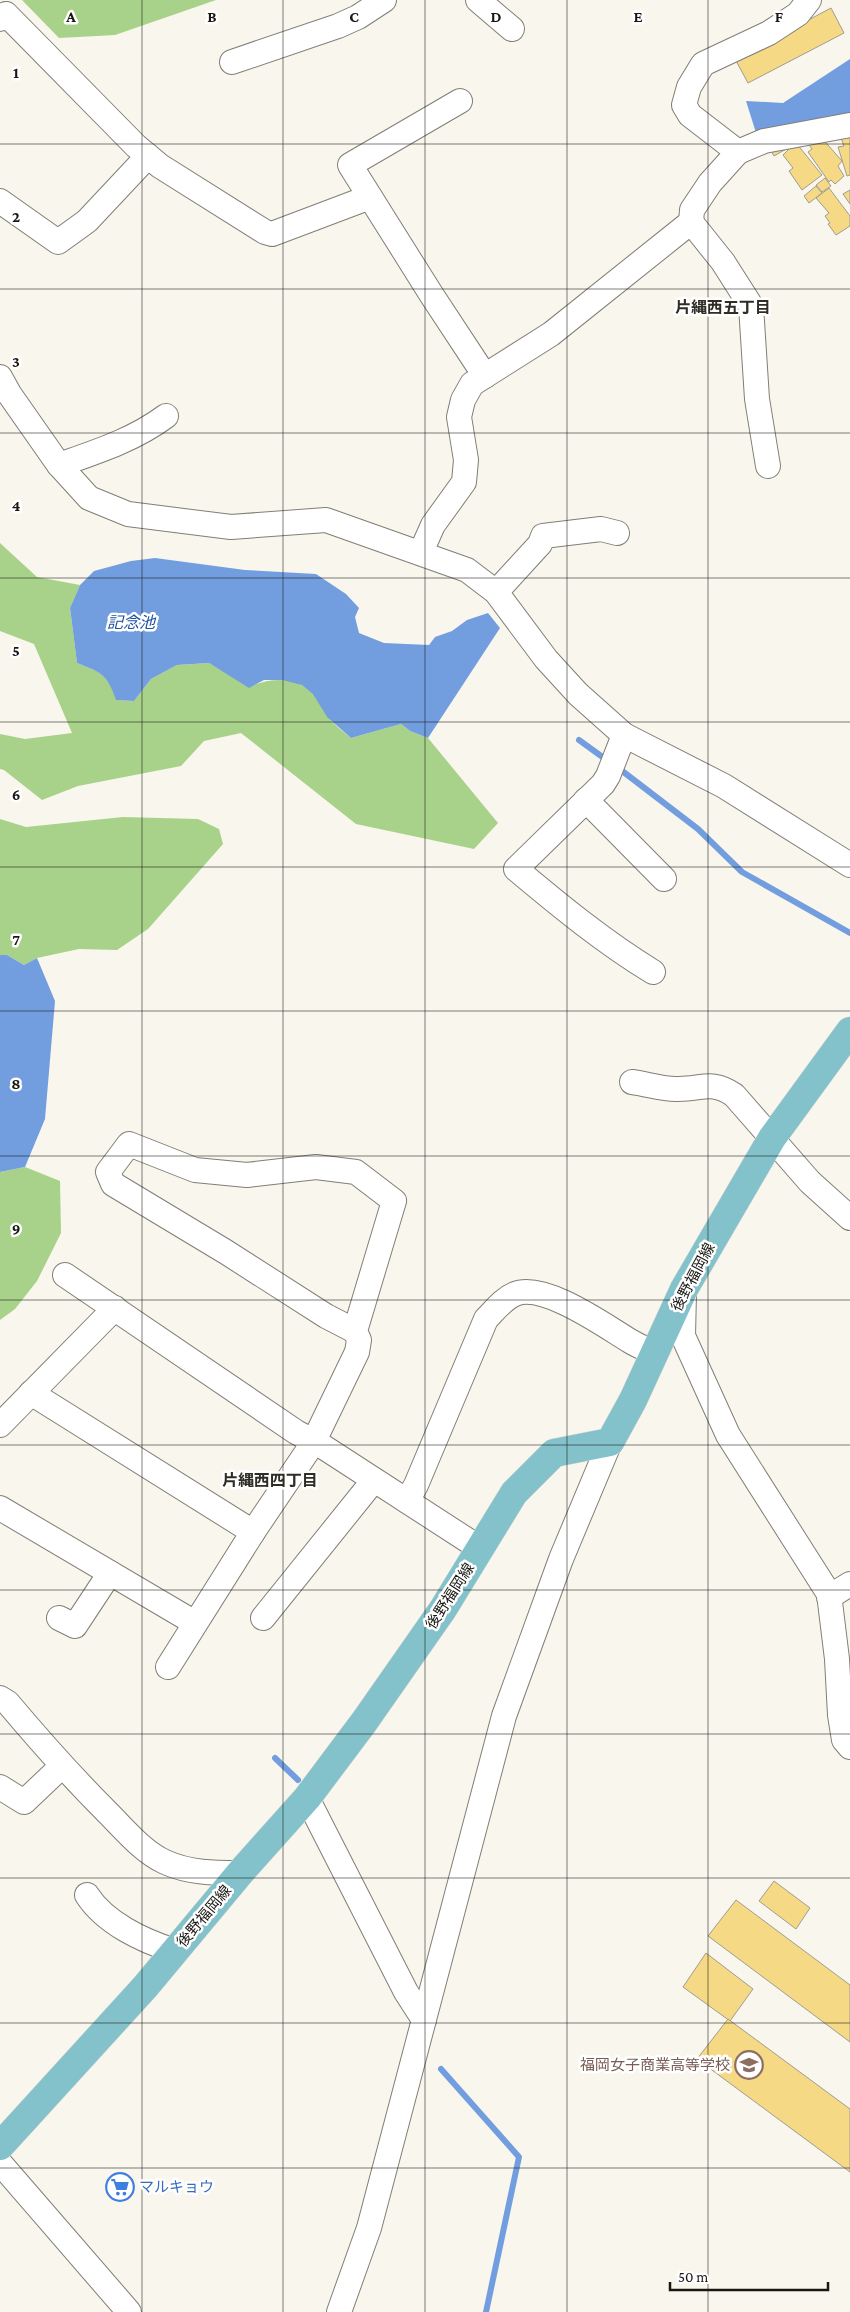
<svg xmlns="http://www.w3.org/2000/svg" width="850" height="2312" viewBox="0 0 850 2312" font-family="'Crimson Pro','Noto Sans JP',serif">
	<style>
		.forest { fill: #a8d289 }
		.water { fill: #729ee0 }
		.lines { fill: none; stroke-linecap: round; stroke-linejoin: round }
		.stream { stroke: #729ee0; stroke-width: 6 }
		.building { fill: #f5d985; stroke: #9f9c93 }
		.minor-casing { stroke: #817e76; stroke-width: 26 }
		.major-casing { stroke: #d5d5d5; stroke-width: 29 }
		.minor { stroke: #fff; stroke-width: 24 }
		.major { stroke: #83c2ca; stroke-width: 28 }
		.grid { fill: none; stroke: #181713; stroke-width: 1; stroke-opacity: 0.55 }
		.labels { text-anchor: middle; stroke-width: 5; stroke-linejoin: round; paint-order: stroke }
		.street-label { font-size: 15px; fill: #181713; stroke: #fff }
		.education-label { font-size: 15px; fill: #785e54; stroke: #fff; text-anchor: end }
		.shop-label { font-size: 15px; fill: #366cbe; stroke: #fff; text-anchor: start }
		.neighbourhood-label { font-size: 16px; font-weight: bold; fill: #302d26; stroke: #fff }
		.water-label { font-size: 16px; font-style: italic; fill: #1e53a1; stroke: #fff }
		.grid-label { font-size: 16px; text-anchor: middle; font-weight: bold; fill: #181713; stroke: #fff; stroke-width: 5; stroke-linejoin: round; paint-order: stroke }
	</style>
	<rect width="100%" height="100%" fill="#f9f6ed"/>
	<!-- forest -->
	<g class="forest">
		<path d="M22,0H216L115,35L59,38Z"/>
		<path d="M0,543L37,577L80,585L70,608L77,663C102,673 107,674 117,700L134,701L151,679L177,665L209,663L249,687C268,678 297,675 314,694C320,701 322,711 328,717C334,725 343,731 351,738L401,724L410,731L428,738L498,823L474,849L356,824L241,733L204,741L181,766L78,786L42,800L4,770L0,769V734L25,739L72,733L34,644L0,631Z"/>
		<path d="M123,817L198,819L219,829L223,844L148,929L117,950L79,949L37,958L24,965L7,955H0V819L26,827Z"/>
		<path d="M25,1167L60,1181L61,1233L37,1281L15,1309L0,1320V1172Z"/>
	</g>
	<!-- water -->
	<g class="water">
		<path d="M850,59V118L757,136L746,101L783,103Z"/>
		<path d="M155,558L245,570L316,574L346,594L359,608L355,617L359,633L384,643L429,645L435,637L452,631L467,620L488,613L500,628L428,738L410,731L401,724L351,738L327,717L313,694L302,685L282,680H264L249,688L209,663L177,665L151,679L134,701L116,700C107,674 102,673 77,663L70,608L80,585L94,571L131,561Z"/>
		<path d="M0,955H7L24,965L37,958L55,1001L45,1119L25,1167L0,1172Z"/>
	</g>
	<g class="lines">
		<!-- stream -->
		<g class="stream">
			<path d="M579,740L608,761"/>
			<path d="M617,767L698,829L742,872L850,933"/>
			<path d="M275,1758L298,1780"/>
			<path d="M441,2069L519,2157L486,2312"/>
		</g>
	</g>
	<!-- building -->
	<g class="building">
		<path d="M831,8L844,33L748,83L735,59Z"/>
		<path d="M850,135V175L847,176L838,147L844,146L841,138Z"/>
		<path d="M820,136L842,161L838,166L844,176L835,184L831,180L829,182L808,152L812,149L807,142Z"/>
		<path d="M794,144H797L822,175L802,190L789,171L793,168L783,155Z"/>
		<path d="M788,148L774,156L770,149Z"/>
		<path d="M825,178L831,186L822,192L816,185Z"/>
		<path d="M816,186L822,193L809,203L804,196Z"/>
		<path d="M829,188L850,216V226L836,235L828,224L830,223L825,216L829,213L816,198Z"/>
		<path d="M850,190V204L843,194Z"/>
		<path d="M774,1881L810,1908L796,1929L759,1901Z"/>
		<path d="M736,1900L850,1985V2042L708,1936Z"/>
		<path d="M706,1953L753,1989L730,2021L683,1987Z"/>
		<path d="M728,2019L850,2109V2172L697,2059Z"/>
	</g>
	<g class="lines">
		<defs>
			<g id="minor">
				<path d="M478,0L512,29"/>
				<path d="M0,19L6,14L136,146L160,166L265,232L272,234L370,197"/>
				<path d="M232,62L338,26L358,17L384,0"/>
				<path d="M460,101L350,165L431,294L485,376"/>
				<path d="M738,152L690,115L684,105L689,87L703,64L769,33L798,14L809,0"/>
				<path d="M0,201L58,242L87,221L148,156"/>
				<path d="M691,222L723,262L751,306L757,399L768,466"/>
				<path d="M0,377L10,395L59,465L89,498L128,514L231,527L326,520L467,570L496,592L546,659L578,694L624,735L724,786L850,865"/>
				<path d="M59,465C96,452 134,440 166,416"/>
				<path d="M421,552L433,525L464,482L466,460L459,417L463,400L472,384L551,334L691,222L692,210L710,183L738,152L764,141L850,125"/>
				<path d="M496,592L540,544L543,536L601,529L617,533"/>
				<path d="M624,735L608,776L603,784L516,869C560,906 604,942 653,972"/>
				<path d="M586,800L664,879"/>
				<path d="M632,1082C647,1084 662,1089 676,1089C701,1090 711,1079 734,1095L810,1182L850,1218"/>
				<path d="M65,1275L296,1432L322,1446L481,1549"/>
				<path d="M684,1293L683,1336L728,1435L829,1594L837,1659L840,1715L844,1740L850,1747"/>
				<path d="M31,1393L253,1532"/>
				<path d="M0,1425L115,1308"/>
				<path d="M407,1501L416,1485L486,1319C495,1310 503,1299 515,1294C544,1282 605,1326 630,1341C638,1346 646,1349 655,1353"/>
				<path d="M0,1508L195,1623"/>
				<path d="M829,1597L850,1584"/>
				<path d="M59,1618L75,1626L110,1573"/>
				<path d="M263,1618L374,1480"/>
				<path d="M168,1667L253,1532L313,1443L357,1352L359,1340L355,1331L394,1201L356,1172L316,1167L247,1175L195,1170L129,1144L108,1172L113,1184L226,1252L326,1316L355,1331"/>
				<path d="M0,1698L8,1703C40,1741 73,1778 108,1813C125,1830 143,1852 165,1862C189,1873 214,1873 240,1873"/>
				<path d="M0,1787L24,1802L62,1766"/>
				<path d="M307,1798L406,1992L424,2020"/>
				<path d="M87,1895C105,1923 143,1941 175,1951"/>
				<path d="M0,2163L129,2312"/>
				<path d="M339,2312L369,2228L504,1716L561,1559L610,1442"/>
			</g>
			<path id="major" d="M0,2146L145,1987L240,1873L307,1798L364,1722L443,1609L514,1493L554,1453L610,1442L633,1400L684,1289L772,1138L850,1031"/>
		</defs>
		<!-- minor casing -->
		<use href="#minor" class="minor-casing"/>
		<!-- major casing -->
		<use href="#major" class="major-casing"/>
		<!-- minor -->
		<use href="#minor" class="minor"/>
		<!-- major -->
		<use href="#major" class="major"/>
	</g>
	<!-- grid -->
	<path class="grid" d="M142,0V2312M283,0V2312M425,0V2312M567,0V2312M708,0V2312M0,144H850M0,289H850M0,433H850M0,578H850M0,722H850M0,867H850M0,1011H850M0,1156H850M0,1300H850M0,1445H850M0,1590H850M0,1734H850M0,1878H850M0,2023H850M0,2168H850"/>
	<!-- icons -->
	<defs>
		<symbol id="school-ring" viewBox="-11 -11 22 22"><circle r="9.5" fill="#fff" stroke="#8d6e63" stroke-width="1.5"/><path d="M0-5L7-2L0 1L-7-2ZM-4 1L0 2.5L4 1V4Q0 6-4 4Z" fill="#8d6e63"/></symbol>
		<symbol id="supermarket-ring" viewBox="-11 -11 22 22"><circle r="9.5" fill="#fff" stroke="#3f7fe0" stroke-width="1.5"/><path d="M-6-5.5h2.5l.6 2H6L4.5 2H-2.5L-4.4-4H-6ZM-1.5 3.2a1.3 1.3 0 1 0 .1 0ZM3 3.2a1.3 1.3 0 1 0 .1 0Z" fill="#3f7fe0"/></symbol>
	</defs>
	<g fill-rule="evenodd">
		<use href="#school-ring" x="733" y="2049" width="32" height="32"/>
		<use href="#supermarket-ring" x="104" y="2171" width="32" height="32"/>
	</g>
	<g class="labels">
		<!-- street labels -->
		<g class="street-label">
			<text transform="translate(693 1277) rotate(-62)" y="5">後野福岡線</text>
			<text transform="translate(450 1596) rotate(-57)" y="5">後野福岡線</text>
			<text transform="translate(204 1916) rotate(-50)" y="5">後野福岡線</text>
		</g>
		<!-- education labels -->
		<g class="education-label">
			<text x="730" y="2070">福岡女子商業高等学校</text>
		</g>
		<!-- shop labels -->
		<g class="shop-label">
			<text x="139" y="2192">マルキョウ</text>
		</g>
		<!-- neighbourhood labels -->
		<g class="neighbourhood-label">
			<text x="723" y="313">片縄西五丁目</text>
			<text x="270" y="1486">片縄西四丁目</text>
		</g>
		<!-- water labels -->
		<g class="water-label">
			<text x="131" y="628">記念池</text>
		</g>
	</g>
	<g class="grid-label">
		<text x="71" y="22">A</text>
		<text x="212" y="22">B</text>
		<text x="354" y="22">C</text>
		<text x="496" y="22">D</text>
		<text x="638" y="22">E</text>
		<text x="779" y="22">F</text>
		<text x="16" y="78">1</text>
		<text x="16" y="222">2</text>
		<text x="16" y="367">3</text>
		<text x="16" y="511">4</text>
		<text x="16" y="656">5</text>
		<text x="16" y="800">6</text>
		<text x="16" y="945">7</text>
		<text x="16" y="1089">8</text>
		<text x="16" y="1234">9</text>
	</g>
	<!-- scale -->
	<path d="M670 2282v8h158v-8" fill="none" stroke="#181713" stroke-width="2.5"/>
	<text x="678" y="2282" font-size="15" fill="#181713" stroke="#ffffff" stroke-width="4" paint-order="stroke">50 m</text>
</svg>
